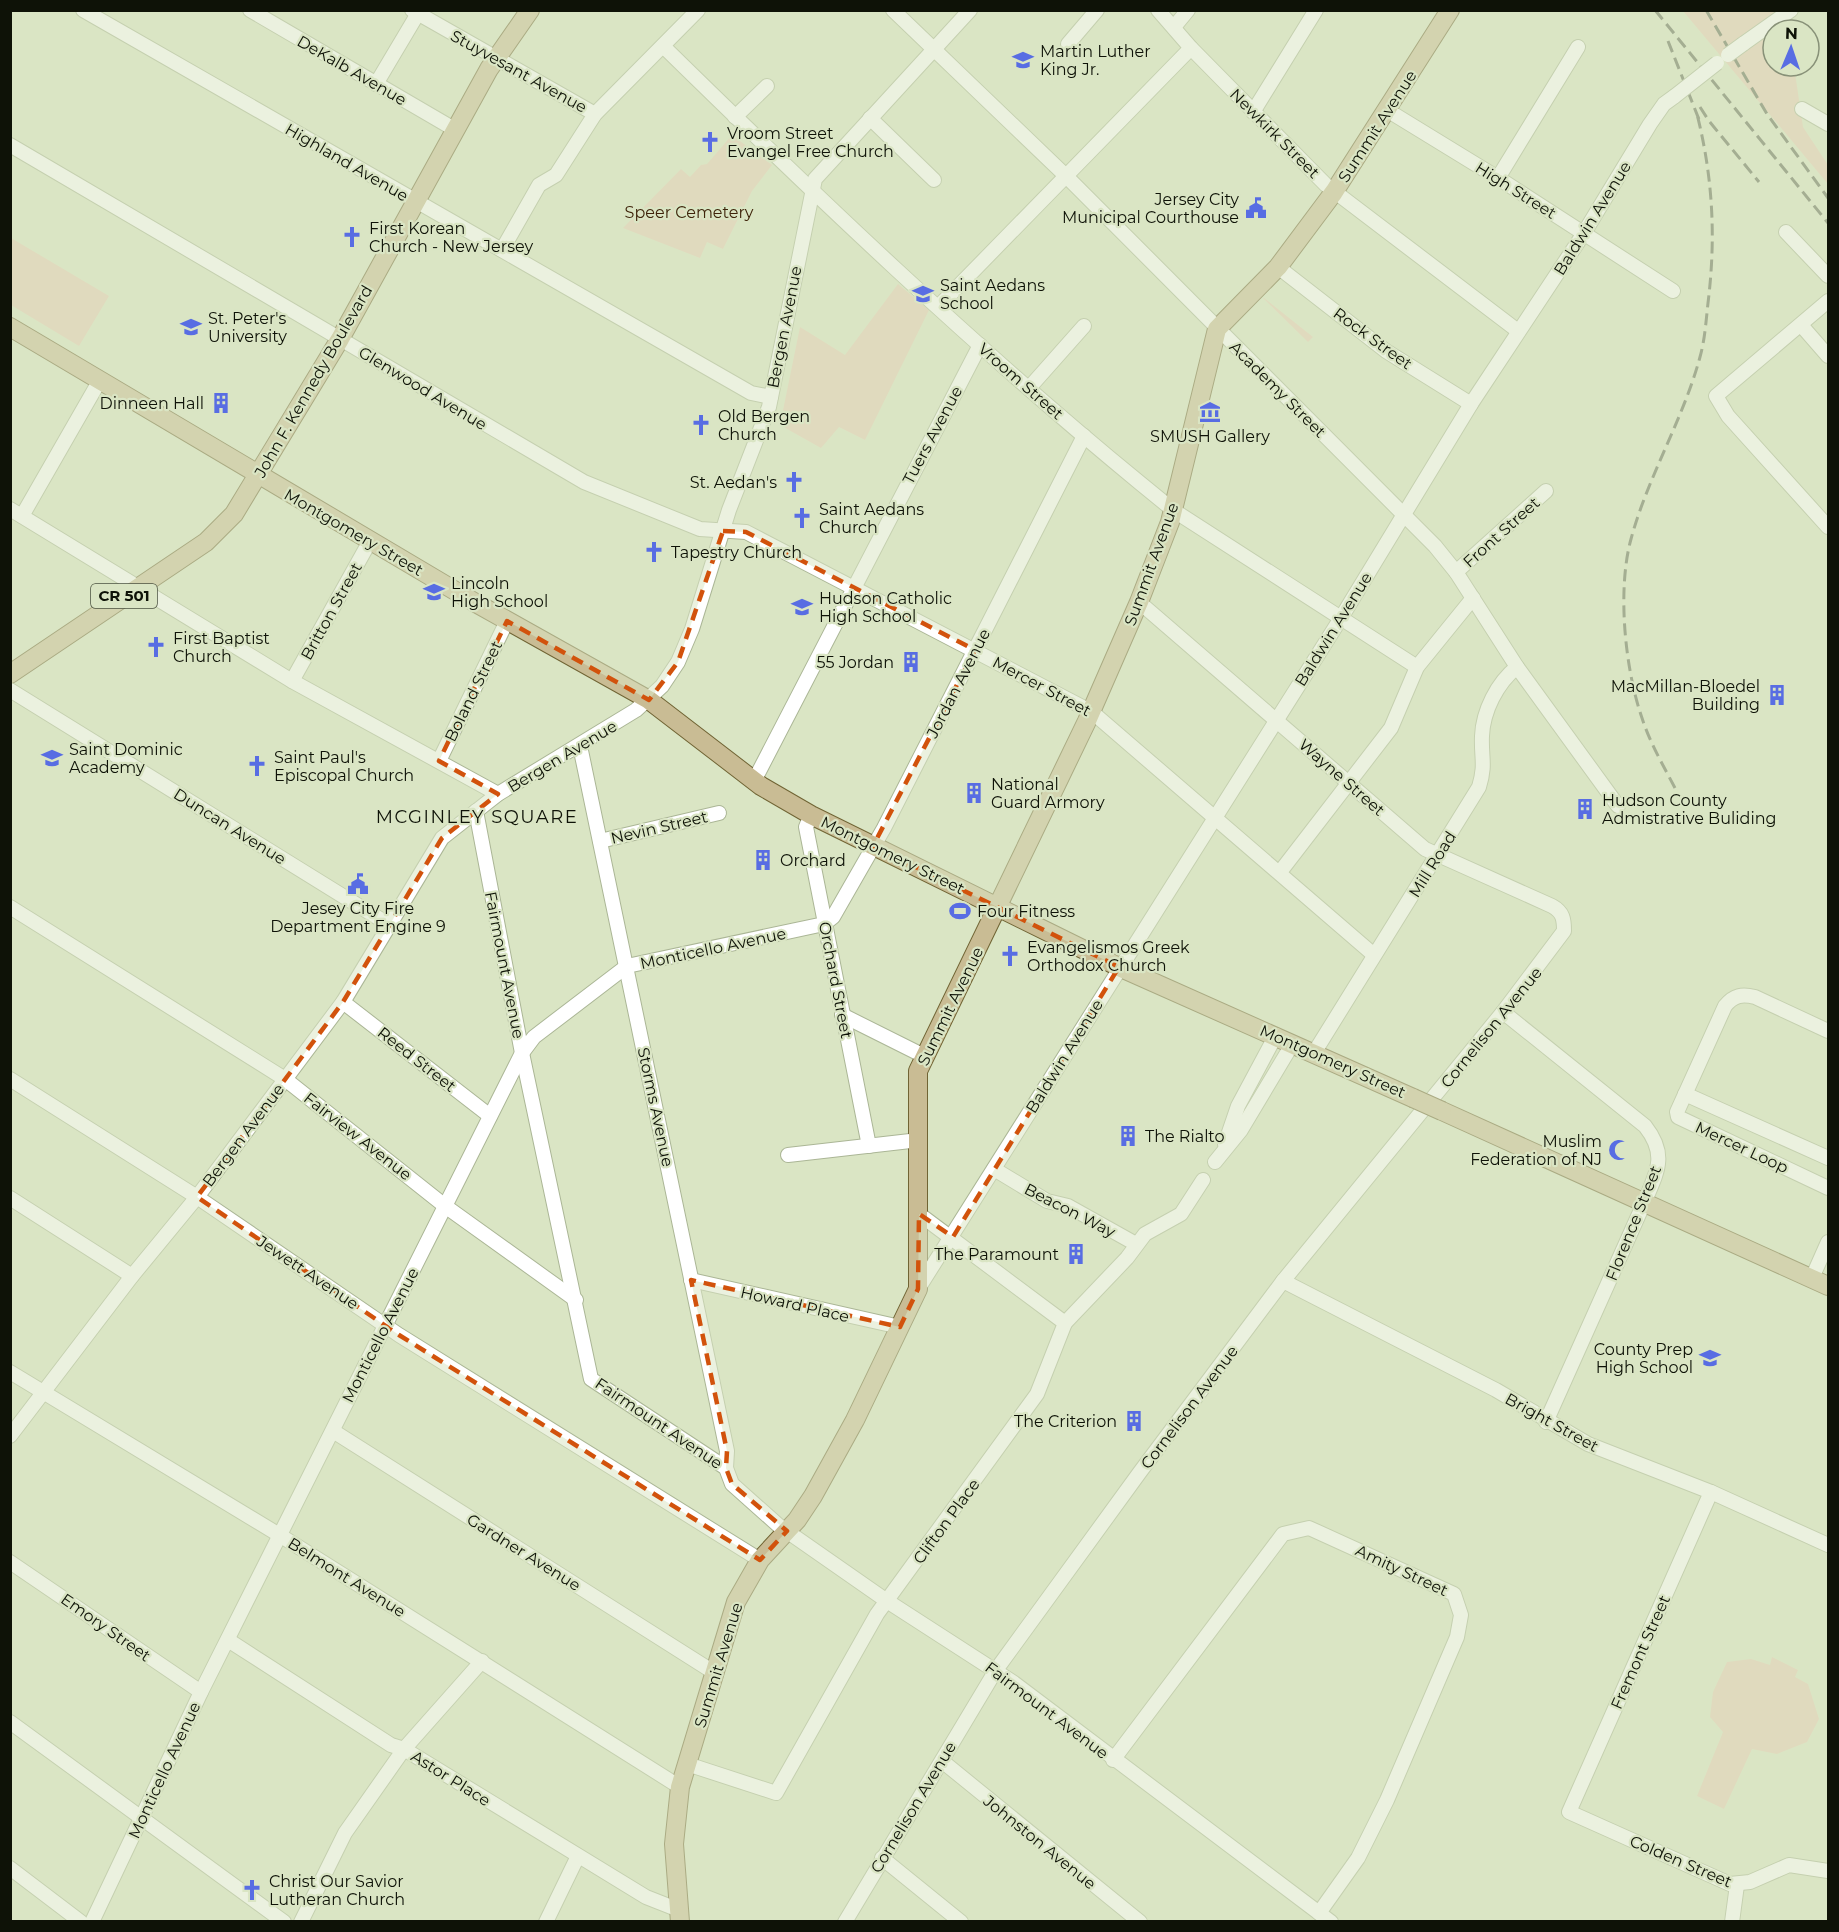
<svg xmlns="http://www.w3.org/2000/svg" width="1839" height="1932" viewBox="0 0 1839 1932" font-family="Montserrat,sans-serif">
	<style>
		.green { fill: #e7cdb6 }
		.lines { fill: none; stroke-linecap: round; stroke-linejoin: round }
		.minor-casing { stroke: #abb696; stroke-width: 16 }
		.major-casing { stroke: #706434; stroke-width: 20 }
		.minor { stroke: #fff; stroke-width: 14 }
		.major { stroke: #c9bc94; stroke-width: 18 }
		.rail { stroke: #636a56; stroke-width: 3; stroke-dasharray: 12 6; stroke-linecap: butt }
		.minor-bridge-casing { stroke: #abb696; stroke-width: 16; stroke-linecap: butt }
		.major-bridge-casing { stroke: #706434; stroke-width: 20; stroke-linecap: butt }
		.minor-bridge { stroke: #fff; stroke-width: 14 }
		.major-bridge { stroke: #c9bc94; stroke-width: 18 }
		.marked { fill: none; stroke: #d2520c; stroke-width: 4.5; stroke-dasharray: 12 8; stroke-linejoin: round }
		.labels { text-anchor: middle; stroke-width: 4.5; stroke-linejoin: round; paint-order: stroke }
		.shield { fill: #dae5c4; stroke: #4b5140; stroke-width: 1.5 }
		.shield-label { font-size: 15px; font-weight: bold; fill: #0e1207 }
		.poi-label { font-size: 16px; fill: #0e1207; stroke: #dae5c4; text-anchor: start }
		.street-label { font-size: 16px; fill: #0e1207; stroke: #dae5c4 }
		.park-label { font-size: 16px; fill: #3e240a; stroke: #dae5c4 }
		.neighbourhood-label { font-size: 18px; letter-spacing: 1.5px; fill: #0e1207; stroke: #dae5c4 }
	</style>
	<rect width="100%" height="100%" fill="#dae5c4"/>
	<!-- green -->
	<g class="green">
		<path d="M1683,11H1791V30H1773V66H1794L1803,127L1828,165V184Z"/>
		<path d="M732,135L772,165L752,191L723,249L707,242L700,258L623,228L681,169L690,177L701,165L707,164Z"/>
		<path d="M11,238L109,296L79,346L11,305Z"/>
		<path d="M898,284L929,310L865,440L839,427L821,448L780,425L800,327L845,355Z"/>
		<path d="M1263,298H1264L1313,337L1308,342Z"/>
		<path d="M1772,1657L1798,1670L1795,1677L1808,1684L1819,1719L1807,1742L1777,1754L1752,1749L1724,1809L1697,1796L1723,1732L1710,1717L1713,1692L1727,1662L1751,1659L1770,1665Z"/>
	</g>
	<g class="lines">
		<defs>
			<g id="minor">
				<path d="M83,10L751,393L771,397"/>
				<path d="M250,10L454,129"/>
				<path d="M412,10L595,114"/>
				<path d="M893,10L1067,177L1435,546L1456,572L1517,667L1618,806"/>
				<path d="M1158,10L1191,48L1326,185L1518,331"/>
				<path d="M1174,27L1188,10"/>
				<path d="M1068,44L1097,10"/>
				<path d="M1743,44L1791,10"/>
				<path d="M663,46C817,197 973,346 1140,483L1173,510L1417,667"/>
				<path d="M376,84L420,10"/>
				<path d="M1802,109L1828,124"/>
				<path d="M1387,110L1498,178L1673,291"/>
				<path d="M1253,112L1316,10"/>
				<path d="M735,117L767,86"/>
				<path d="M870,118L934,180"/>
				<path d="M10,145L584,482L700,529L746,532L1092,712L1374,955"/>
				<path d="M1498,178L1578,47"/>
				<path d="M1786,232L1828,276"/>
				<path d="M502,250L539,185L556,175L595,114L698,10"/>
				<path d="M1278,267L1386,351L1471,404"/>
				<path d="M1828,301L1716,396L1728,416L1828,527"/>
				<path d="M938,307L1191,48"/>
				<path d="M1801,325L1828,356"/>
				<path d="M1029,388L1084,326"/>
				<path d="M10,509L292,681L498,794"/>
				<path d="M22,516L100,380"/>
				<path d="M1456,572L1546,491"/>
				<path d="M292,681L370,541"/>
				<path d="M10,690L388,924"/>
				<path d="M580,746L727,1451L726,1468"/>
				<path d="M439,761L507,621"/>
				<path d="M754,781L980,345"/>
				<path d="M476,811L522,1053L591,1379L726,1468L732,1484L778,1525L887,1601L1014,1683L1331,1922"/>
				<path d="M811,815L806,827L869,1146"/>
				<path d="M600,841L719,813"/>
				<path d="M1280,872L1391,728L1417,667L1473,598"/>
				<path d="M10,907L285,1079L445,1206L576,1300"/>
				<path d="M343,1002L490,1116"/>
				<path d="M1503,1012L1645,1126C1668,1155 1657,1172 1644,1203L1546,1422"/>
				<path d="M842,1015L924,1056"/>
				<path d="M1828,1031L1755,997C1742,994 1734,995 1725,1006L1677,1112L1678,1117L1828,1188"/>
				<path d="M1314,1053L1479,787C1486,764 1481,758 1482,736C1483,711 1497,683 1517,667"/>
				<path d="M10,1079L197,1197L399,1335L760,1560"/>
				<path d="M1685,1094L1828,1158"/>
				<path d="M1225,1144L1238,1106L1276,1035"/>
				<path d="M788,1155L919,1140"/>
				<path d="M1215,1162L1241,1130L1293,1043"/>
				<path d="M994,1169L1047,1201L1068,1206L1136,1244"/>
				<path d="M10,1198L132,1276"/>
				<path d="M1812,1278L1828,1242"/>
				<path d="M691,1280L900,1327"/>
				<path d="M1283,1281L1496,1390L1588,1444L1711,1492L1828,1545"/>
				<path d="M918,1289L1341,618L1471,404L1584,233L1650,124L1664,104L1675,96"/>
				<path d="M1065,1323L1127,1258L1145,1234L1181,1214L1203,1180"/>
				<path d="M10,1372L281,1536L680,1787"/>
				<path d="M333,1431L715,1673"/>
				<path d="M10,1436L132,1276L197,1197L343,1002L442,838L498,794L636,710L662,686L678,662L692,629L729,510L769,407L815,179L970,10"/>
				<path d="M1711,1492L1569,1812L1730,1884L1750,1882L1789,1865L1828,1871"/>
				<path d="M10,1562L201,1692"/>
				<path d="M228,1640L391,1745L404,1749L646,1897L679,1910"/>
				<path d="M10,1722L284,1922"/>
				<path d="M1113,1760L1283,1534L1309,1528L1454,1594L1461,1615L1457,1637L1387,1800L1358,1858L1319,1913"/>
				<path d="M942,1761L1140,1922"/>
				<path d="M687,1764L776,1793L877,1614L1037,1394L1065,1323L919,1214"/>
				<path d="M882,1858L961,1922"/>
				<path d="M10,1868L81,1922"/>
				<path d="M92,1922L201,1692L522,1053L534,1037L627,966L824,924L833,917L884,828L1084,436"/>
				<path d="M301,1922L345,1833L404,1749L482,1661"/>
				<path d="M546,1922L578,1856"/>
				<path d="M845,1922L996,1670L1140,1472L1283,1281L1503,1012L1564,931C1564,919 1563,912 1552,906L1425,849L1139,602"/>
				<path d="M1732,1922L1737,1885"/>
			</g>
			<g id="major">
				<path d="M10,327L474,602L649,700L761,786L811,815L1119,967L1413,1098"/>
				<path d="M10,674L206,542L234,514L340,339L489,69L530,10"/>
				<path d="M1442,1111L1828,1286"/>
				<path d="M680,1922L674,1844L680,1787L736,1602L760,1560L797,1520L813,1496L855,1420L918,1289V1071L1087,721L1139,602L1170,522L1217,329L1278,267L1334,192L1450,10"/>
			</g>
		</defs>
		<!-- minor casing -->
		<use href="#minor" class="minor-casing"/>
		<!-- major casing -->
		<use href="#major" class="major-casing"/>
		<!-- minor -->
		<use href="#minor" class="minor"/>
		<!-- major -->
		<use href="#major" class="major"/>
		<!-- rail -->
		<g class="rail">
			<path d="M1655,10L1828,223"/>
			<path d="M1706,10L1767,114L1828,198"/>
			<path d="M1668,41L1700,122"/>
			<path d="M1700,107L1709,121L1759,182"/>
			<path d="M1675,788C1663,765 1650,743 1642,718C1625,669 1617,590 1631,539C1648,476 1683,420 1700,357C1705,339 1706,321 1708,303C1716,238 1713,178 1697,114"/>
		</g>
		<defs>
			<g id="minor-bridge">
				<path d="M1728,55L1743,44"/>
				<path d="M1675,96L1717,63"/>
			</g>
			<path id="major-bridge" d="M1413,1098L1442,1111"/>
		</defs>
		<!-- minor-bridge casing -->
		<use href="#minor-bridge" class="minor-bridge-casing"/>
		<!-- major-bridge casing -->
		<use href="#major-bridge" class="major-bridge-casing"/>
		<!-- minor-bridge -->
		<use href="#minor-bridge" class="minor-bridge"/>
		<!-- major-bridge -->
		<use href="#major-bridge" class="major-bridge"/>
	</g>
	<!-- marked area -->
	<path d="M0 0H1839V1932H0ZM723,531L746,532L975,650L873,846L1119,967L953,1237L919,1214L918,1289L900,1327L691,1280L727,1451L726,1468L732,1484L787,1531L760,1560L399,1335L197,1197L343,1002L442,838L498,794L439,761L507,621L649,700L678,662Z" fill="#dae5c4" fill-opacity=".55" fill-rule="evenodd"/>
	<path class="marked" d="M723,531L746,532L975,650L873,846L1119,967L953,1237L919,1214L918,1289L900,1327L691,1280L727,1451L726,1468L732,1484L787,1531L760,1560L399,1335L197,1197L343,1002L442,838L498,794L439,761L507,621L649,700L678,662Z"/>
	<!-- icons -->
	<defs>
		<symbol id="school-bare" viewBox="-9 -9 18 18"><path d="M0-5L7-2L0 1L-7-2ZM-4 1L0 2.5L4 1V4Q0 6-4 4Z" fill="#586de3" stroke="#dae5c4" stroke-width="2.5" paint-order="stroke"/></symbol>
		<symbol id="church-bare" viewBox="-9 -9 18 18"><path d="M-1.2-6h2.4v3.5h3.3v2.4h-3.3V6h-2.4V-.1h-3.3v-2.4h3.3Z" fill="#586de3" stroke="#dae5c4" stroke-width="2.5" paint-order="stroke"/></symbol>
		<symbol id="civic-bare" viewBox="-9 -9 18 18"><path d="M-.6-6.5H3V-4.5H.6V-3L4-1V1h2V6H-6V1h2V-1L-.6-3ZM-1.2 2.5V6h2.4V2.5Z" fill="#586de3" stroke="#dae5c4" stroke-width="2.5" paint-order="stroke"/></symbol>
		<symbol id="university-bare" viewBox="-9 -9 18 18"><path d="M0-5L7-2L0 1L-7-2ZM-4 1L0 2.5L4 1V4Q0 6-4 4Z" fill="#586de3" stroke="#dae5c4" stroke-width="2.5" paint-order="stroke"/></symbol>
		<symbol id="building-bare" viewBox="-9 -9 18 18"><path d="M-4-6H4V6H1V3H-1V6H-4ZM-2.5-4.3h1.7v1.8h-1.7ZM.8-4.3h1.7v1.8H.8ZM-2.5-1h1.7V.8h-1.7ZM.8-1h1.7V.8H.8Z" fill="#586de3" stroke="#dae5c4" stroke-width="2.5" paint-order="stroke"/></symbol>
		<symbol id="museum-bare" viewBox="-9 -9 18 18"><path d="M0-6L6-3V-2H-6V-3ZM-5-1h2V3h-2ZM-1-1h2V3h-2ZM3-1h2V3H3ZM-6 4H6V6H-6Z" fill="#586de3" stroke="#dae5c4" stroke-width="2.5" paint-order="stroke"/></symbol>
		<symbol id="stadium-bare" viewBox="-9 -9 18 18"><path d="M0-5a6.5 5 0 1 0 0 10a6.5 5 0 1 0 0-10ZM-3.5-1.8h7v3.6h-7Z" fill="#586de3" stroke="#dae5c4" stroke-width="2.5" paint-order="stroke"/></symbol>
		<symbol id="mosque-bare" viewBox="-9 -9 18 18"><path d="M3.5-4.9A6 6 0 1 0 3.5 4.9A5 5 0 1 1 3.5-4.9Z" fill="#586de3" stroke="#dae5c4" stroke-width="2.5" paint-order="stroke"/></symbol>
	</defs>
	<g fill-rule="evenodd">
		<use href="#school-bare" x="1008" y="45" width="30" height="30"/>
		<use href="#church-bare" x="695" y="127" width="30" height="30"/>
		<use href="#civic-bare" x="1241" y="193" width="30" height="30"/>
		<use href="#church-bare" x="337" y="222" width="30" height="30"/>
		<use href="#school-bare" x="908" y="279" width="30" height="30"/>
		<use href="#university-bare" x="176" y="312" width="30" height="30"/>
		<use href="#building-bare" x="206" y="388" width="30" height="30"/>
		<use href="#museum-bare" x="1195" y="397" width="30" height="30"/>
		<use href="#church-bare" x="686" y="410" width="30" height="30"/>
		<use href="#church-bare" x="779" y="467" width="30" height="30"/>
		<use href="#church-bare" x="787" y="503" width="30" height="30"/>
		<use href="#church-bare" x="639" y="537" width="30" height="30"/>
		<use href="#school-bare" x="419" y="577" width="30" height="30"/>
		<use href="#school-bare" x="787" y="592" width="30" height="30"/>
		<use href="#church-bare" x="141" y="632" width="30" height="30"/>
		<use href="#building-bare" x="896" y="647" width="30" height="30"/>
		<use href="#building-bare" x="1762" y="680" width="30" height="30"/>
		<use href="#school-bare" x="37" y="743" width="30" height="30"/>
		<use href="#church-bare" x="242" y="751" width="30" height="30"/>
		<use href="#building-bare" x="959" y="778" width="30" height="30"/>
		<use href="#building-bare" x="1570" y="794" width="30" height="30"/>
		<use href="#building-bare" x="748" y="845" width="30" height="30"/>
		<use href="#civic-bare" x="343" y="869" width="30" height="30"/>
		<use href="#stadium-bare" x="945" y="896" width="30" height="30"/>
		<use href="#church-bare" x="995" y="941" width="30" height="30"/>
		<use href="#building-bare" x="1113" y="1121" width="30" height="30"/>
		<use href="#mosque-bare" x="1604" y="1135" width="30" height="30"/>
		<use href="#building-bare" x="1061" y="1239" width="30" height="30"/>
		<use href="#school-bare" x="1695" y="1343" width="30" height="30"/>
		<use href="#building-bare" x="1119" y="1406" width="30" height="30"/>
		<use href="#church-bare" x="237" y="1875" width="30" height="30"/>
	</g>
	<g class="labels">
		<!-- shield labels -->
		<rect class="shield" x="91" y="584" width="66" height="24" rx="4.5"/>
		<g class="shield-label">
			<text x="124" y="601">CR 501</text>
		</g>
		<!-- poi labels -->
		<g class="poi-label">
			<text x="1040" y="57">Martin Luther<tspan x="1040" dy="18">King Jr.</tspan></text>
			<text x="727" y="139">Vroom Street<tspan x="727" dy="18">Evangel Free Church</tspan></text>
			<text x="1239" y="205" text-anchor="end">Jersey City<tspan x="1239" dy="18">Municipal Courthouse</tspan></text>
			<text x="369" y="234">First Korean<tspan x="369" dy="18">Church - New Jersey</tspan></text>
			<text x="940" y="291">Saint Aedans<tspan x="940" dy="18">School</tspan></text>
			<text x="208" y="324">St. Peter's<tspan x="208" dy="18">University</tspan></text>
			<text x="204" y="409" text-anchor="end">Dinneen Hall</text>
			<text x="718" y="422">Old Bergen<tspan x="718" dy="18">Church</tspan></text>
			<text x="1210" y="442" text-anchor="middle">SMUSH Gallery</text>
			<text x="777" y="488" text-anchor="end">St. Aedan's</text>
			<text x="819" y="515">Saint Aedans<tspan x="819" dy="18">Church</tspan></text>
			<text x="671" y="558">Tapestry Church</text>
			<text x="451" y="589">Lincoln<tspan x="451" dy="18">High School</tspan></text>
			<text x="819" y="604">Hudson Catholic<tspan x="819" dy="18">High School</tspan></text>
			<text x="173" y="644">First Baptist<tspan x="173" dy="18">Church</tspan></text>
			<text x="894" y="668" text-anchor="end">55 Jordan</text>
			<text x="1760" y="692" text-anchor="end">MacMillan-Bloedel<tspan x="1760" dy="18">Building</tspan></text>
			<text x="69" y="755">Saint Dominic<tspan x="69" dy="18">Academy</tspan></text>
			<text x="274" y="763">Saint Paul's<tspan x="274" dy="18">Episcopal Church</tspan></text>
			<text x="991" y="790">National<tspan x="991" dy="18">Guard Armory</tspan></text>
			<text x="1602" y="806">Hudson County<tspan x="1602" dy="18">Admistrative Buliding</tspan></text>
			<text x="780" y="866">Orchard</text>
			<text x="358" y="914" text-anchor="middle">Jesey City Fire<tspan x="358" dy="18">Department Engine 9</tspan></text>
			<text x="977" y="917">Four Fitness</text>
			<text x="1027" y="953">Evangelismos Greek<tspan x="1027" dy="18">Orthodox Church</tspan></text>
			<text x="1145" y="1142">The Rialto</text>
			<text x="1602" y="1147" text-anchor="end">Muslim<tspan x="1602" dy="18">Federation of NJ</tspan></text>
			<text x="1059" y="1260" text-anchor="end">The Paramount</text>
			<text x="1693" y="1355" text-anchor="end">County Prep<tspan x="1693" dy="18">High School</tspan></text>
			<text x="1117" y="1427" text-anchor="end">The Criterion</text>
			<text x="269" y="1887">Christ Our Savior<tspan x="269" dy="18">Lutheran Church</tspan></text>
		</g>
		<!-- street labels -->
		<g class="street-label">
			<text transform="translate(352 70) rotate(30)" y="6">DeKalb Avenue</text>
			<text transform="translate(519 71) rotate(29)" y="6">Stuyvesant Avenue</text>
			<text transform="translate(1377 126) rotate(-57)" y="6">Summit Avenue</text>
			<text transform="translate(1275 133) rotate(45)" y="6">Newkirk Street</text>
			<text transform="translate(347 162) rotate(30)" y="6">Highland Avenue</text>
			<text transform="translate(1516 190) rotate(32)" y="6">High Street</text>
			<text transform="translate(1592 218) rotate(-58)" y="6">Baldwin Avenue</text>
			<text transform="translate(784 327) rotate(-79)" y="6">Bergen Avenue</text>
			<text transform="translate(1373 338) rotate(36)" y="6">Rock Street</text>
			<text transform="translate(313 381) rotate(-60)" y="6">John F. Kennedy Boulevard</text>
			<text transform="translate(1021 381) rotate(41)" y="6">Vroom Street</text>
			<text transform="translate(423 388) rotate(31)" y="6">Glenwood Avenue</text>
			<text transform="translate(1278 389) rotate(45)" y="6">Academy Street</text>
			<text transform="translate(932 435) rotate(-62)" y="6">Tuers Avenue</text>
			<text transform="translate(354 532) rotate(30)" y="6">Montgomery Street</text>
			<text transform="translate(1501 532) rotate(-42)" y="6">Front Street</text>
			<text transform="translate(1151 564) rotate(-70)" y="6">Summit Avenue</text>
			<text transform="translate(331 611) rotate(-61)" y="6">Britton Street</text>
			<text transform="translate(1333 629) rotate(-58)" y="6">Baldwin Avenue</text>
			<text transform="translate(958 683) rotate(-63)" y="6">Jordan Avenue</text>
			<text transform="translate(1042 686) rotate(28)" y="6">Mercer Street</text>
			<text transform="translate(473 691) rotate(-64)" y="6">Boland Street</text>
			<text transform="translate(562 756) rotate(-31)" y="6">Bergen Avenue</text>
			<text transform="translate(1342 777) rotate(41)" y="6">Wayne Street</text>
			<text transform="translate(230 826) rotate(32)" y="6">Duncan Avenue</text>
			<text transform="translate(659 827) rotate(-13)" y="6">Nevin Street</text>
			<text transform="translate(893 855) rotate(26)" y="6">Montgomery Street</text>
			<text transform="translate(1432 864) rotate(-58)" y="6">Mill Road</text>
			<text transform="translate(713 948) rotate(-12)" y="6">Monticello Avenue</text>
			<text transform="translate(505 965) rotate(79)" y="6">Fairmount Avenue</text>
			<text transform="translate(836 980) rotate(79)" y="6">Orchard Street</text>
			<text transform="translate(950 1006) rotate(-64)" y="6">Summit Avenue</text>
			<text transform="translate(1491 1027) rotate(-51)" y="6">Cornelison Avenue</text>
			<text transform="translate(1064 1056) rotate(-58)" y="6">Baldwin Avenue</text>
			<text transform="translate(417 1059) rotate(38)" y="6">Reed Street</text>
			<text transform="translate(1333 1061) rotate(24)" y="6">Montgomery Street</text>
			<text transform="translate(656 1107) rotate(78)" y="6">Storms Avenue</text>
			<text transform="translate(243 1135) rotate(-53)" y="6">Bergen Avenue</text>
			<text transform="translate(358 1136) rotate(38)" y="6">Fairview Avenue</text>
			<text transform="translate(1742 1147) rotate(25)" y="6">Mercer Loop</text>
			<text transform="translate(1070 1210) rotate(27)" y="6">Beacon Way</text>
			<text transform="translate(1633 1223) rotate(-68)" y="6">Florence Street</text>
			<text transform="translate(308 1272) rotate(34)" y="6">Jewett Avenue</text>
			<text transform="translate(795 1304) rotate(13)" y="6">Howard Place</text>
			<text transform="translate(380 1335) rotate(-63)" y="6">Monticello Avenue</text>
			<text transform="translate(1189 1407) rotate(-53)" y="6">Cornelison Avenue</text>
			<text transform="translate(1552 1422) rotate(29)" y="6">Bright Street</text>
			<text transform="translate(659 1423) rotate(34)" y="6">Fairmount Avenue</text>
			<text transform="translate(946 1521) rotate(-54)" y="6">Clifton Place</text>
			<text transform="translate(524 1552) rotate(32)" y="6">Gardner Avenue</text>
			<text transform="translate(1402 1570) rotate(25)" y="6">Amity Street</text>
			<text transform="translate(347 1577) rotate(32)" y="6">Belmont Avenue</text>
			<text transform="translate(106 1627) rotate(35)" y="6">Emory Street</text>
			<text transform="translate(1640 1652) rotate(-66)" y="6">Fremont Street</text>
			<text transform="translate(718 1665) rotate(-73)" y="6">Summit Avenue</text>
			<text transform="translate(1047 1710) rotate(37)" y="6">Fairmount Avenue</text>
			<text transform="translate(164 1770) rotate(-65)" y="6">Monticello Avenue</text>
			<text transform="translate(451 1778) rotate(32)" y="6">Astor Place</text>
			<text transform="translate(913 1807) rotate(-59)" y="6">Cornelison Avenue</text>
			<text transform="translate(1040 1842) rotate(39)" y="6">Johnston Avenue</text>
			<text transform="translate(1681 1861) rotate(23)" y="6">Colden Street</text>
		</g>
		<!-- park labels -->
		<g class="park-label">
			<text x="689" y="218">Speer Cemetery</text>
		</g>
		<!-- neighbourhood labels -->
		<g class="neighbourhood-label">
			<text x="477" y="823">MCGINLEY SQUARE</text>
		</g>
	</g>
	<!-- border -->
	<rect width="1839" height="1932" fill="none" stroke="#0e1207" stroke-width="24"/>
	<!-- north arrow -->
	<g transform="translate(1791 48) rotate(2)"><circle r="28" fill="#dae5c4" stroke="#889178" stroke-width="1.5"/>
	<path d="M0-4.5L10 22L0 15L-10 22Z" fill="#586de3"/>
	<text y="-9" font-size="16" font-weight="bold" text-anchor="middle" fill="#0e1207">N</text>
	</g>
</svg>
